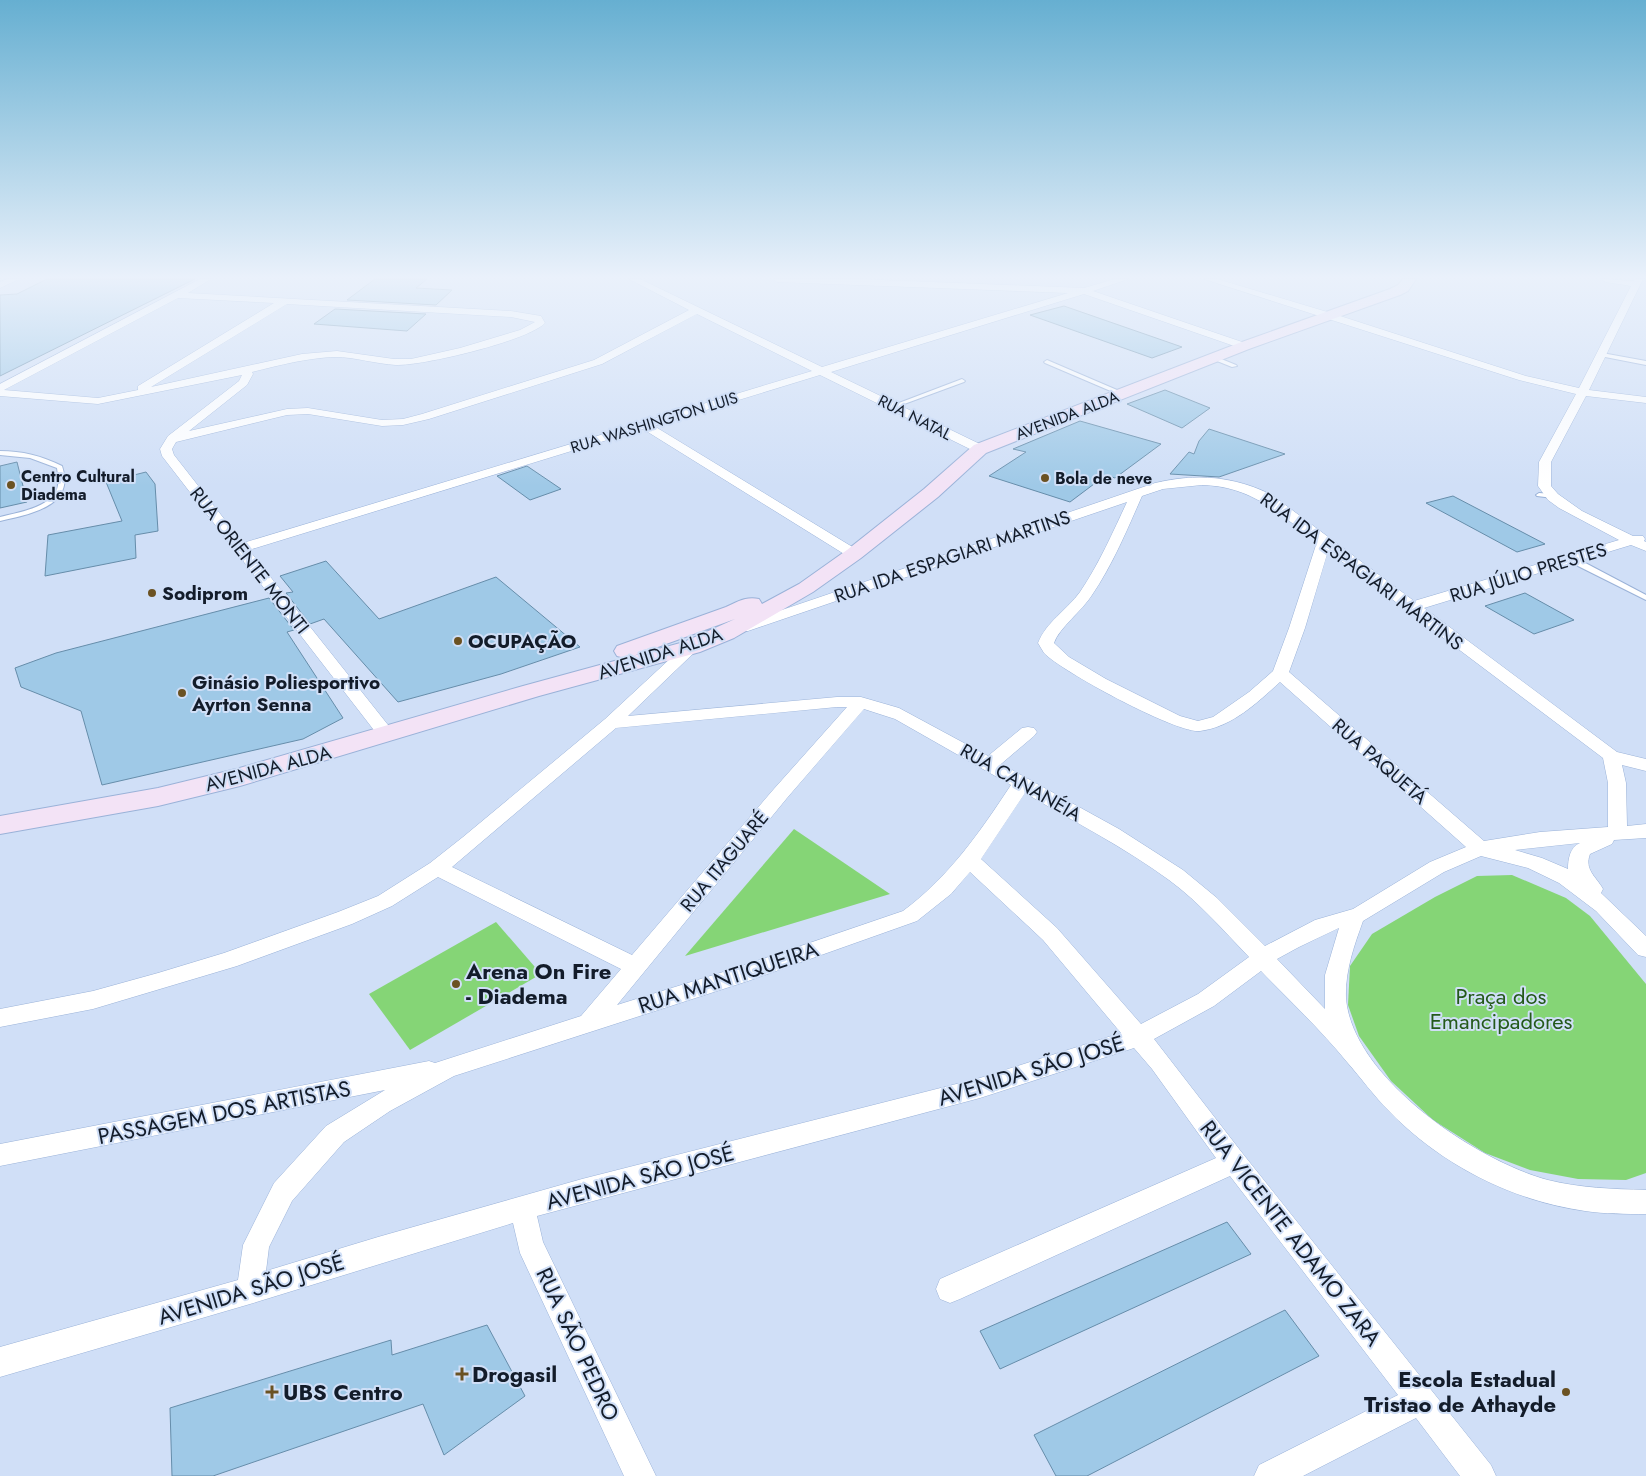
<svg xmlns="http://www.w3.org/2000/svg" width="1646" height="1476" viewBox="0 0 1646 1476" font-family="Jost,sans-serif">
	<style>
		.green { fill: #85d576 }
		.building { fill: #9fc9e7; stroke: #668daa }
		.lines { fill: none; stroke-linecap: round; stroke-linejoin: round }
		.lane-casing { stroke: #9ab2d8; stroke-width: 2 }
		.street-casing { stroke: #9ab2d8; stroke-width: 1 }
		.secondary-casing { stroke: #9ab2d8; stroke-width: 2 }
		.lane { fill: #fff; fill-rule: evenodd }
		.street { fill: #fff; fill-rule: evenodd }
		.secondary { fill: #f3e3f6; fill-rule: evenodd }
		.poi-dot { fill: #6b5223; stroke: #d0dff7; stroke-width: 2 }
		.labels { text-anchor: middle; stroke-width: 4; stroke-linejoin: round; paint-order: stroke }
		.far-street-label { font-size: 16px; fill: #131c2a; stroke: #d0dff7 }
		.far-poi-label { font-size: 16px; font-weight: bold; fill: #131c2a; stroke: #d0dff7; text-anchor: start }
		.street-label { font-size: 19px; fill: #131c2a; stroke: #d0dff7 }
		.poi-label { font-size: 19px; font-weight: bold; fill: #131c2a; stroke: #d0dff7; text-anchor: start }
		.near-poi-label { font-size: 22px; font-weight: bold; fill: #131c2a; stroke: #d0dff7; text-anchor: start }
		.near-street-label { font-size: 22px; fill: #131c2a; stroke: #d0dff7 }
		.near-park-label { font-size: 22px; fill: #24591a; stroke: #d0dff7 }
	</style>
	<rect width="100%" height="100%" fill="#d0dff7"/>
	<!-- green -->
	<g class="green">
		<path d="M794,829L890,894L685,956Z"/>
		<path d="M1512,875L1566,898L1590,916L1646,984V1173L1626,1180L1578,1179L1530,1170L1485,1153L1433,1120L1391,1081L1359,1036L1348,1005L1350,966L1372,934L1435,897L1477,876Z"/>
		<path d="M496,922L541,974L410,1050L369,994Z"/>
	</g>
	<!-- building -->
	<g class="building">
		<path d="M47,279H195L0,376V295L17,294Z"/>
		<path d="M375,279H427L416,288L452,290L436,305L347,300Z"/>
		<path d="M1064,306L1182,347L1152,358L1030,315Z"/>
		<path d="M335,309L426,314L407,331L314,324Z"/>
		<path d="M1165,390L1210,408L1182,428L1127,404Z"/>
		<path d="M1080,421L1161,444L1115,478L1106,475L1070,502L989,476L1026,452L1013,449Z"/>
		<path d="M1209,429L1285,454L1219,477L1170,474L1189,452L1194,454L1199,441Z"/>
		<path d="M17,462L27,502L0,508V466Z"/>
		<path d="M527,466L561,489L530,500L497,476Z"/>
		<path d="M146,472L155,484L158,531L135,535L136,558L45,576L48,535L122,521L106,482Z"/>
		<path d="M1453,496L1545,544L1517,552L1426,503Z"/>
		<path d="M326,561L379,619L496,577L580,647L501,674L398,702L324,619L310,624L286,593L293,592L280,576Z"/>
		<path d="M1525,593L1574,620L1534,634L1485,606Z"/>
		<path d="M269,598L294,630L287,632L343,718L303,739L102,785L81,711L21,687L15,668L56,653Z"/>
		<path d="M1227,1222L1251,1254L1000,1369L980,1331Z"/>
		<path d="M1285,1310L1319,1356L1087,1476H1056L1034,1435Z"/>
		<path d="M487,1325L525,1396L444,1455L423,1404L213,1476H172L170,1408L391,1340L392,1355Z"/>
	</g>
	<g class="lines">
		<defs>
			<g id="lane">
				<path d="M1602,353L1646,361V365L1600,356V354Z"/>
				<path d="M1214,356L1236,365L1237,366L1232,367L1212,359L1211,358Z"/>
				<path d="M1047,360L1124,393L1125,394L1120,395L1045,363L1044,362Z"/>
				<path d="M962,379L965,381L964,382L896,407L891,406Z"/>
				<path d="M0,451C22,451 42,456 62,466C76,507 29,514 0,521V517C16,513 48,508 56,491C60,484 58,475 57,468L30,458L0,455Z"/>
				<path d="M1539,493L1553,494L1556,496L1553,498L1537,496L1536,495Z"/>
				<path d="M1568,557H1574L1646,595V600L1568,561Z"/>
			</g>
			<g id="street">
				<path d="M7,279H19L0,288V282Z"/>
				<path d="M200,279H211L188,293L511,311L541,316L545,323C528,341 422,366 396,365C376,364 355,357 335,357C307,358 280,365 252,372L253,374L247,385L189,431L287,409L308,408L382,420L403,419L422,414L594,360L689,310L629,279H640L822,367L1068,293L777,282L773,279H857L1084,288L1115,279H1128L1093,291L1248,344L1249,346L1248,348H1240L1084,294L831,372L984,446L986,449L984,452H976L820,375L654,426L859,551L861,554L859,557H849L643,429L249,550L392,730L395,734L392,738L386,739L380,738L162,456L160,449L168,436L239,381L242,375L98,404L0,396V384ZM178,298L274,303L138,386V390L98,398L4,390ZM287,304L511,317L535,322L520,330L460,348L411,359H394L337,351L302,354L151,387ZM697,314L812,371L243,543L174,455L172,449L176,442L287,415L308,414L382,426L403,425L429,419L602,364Z"/>
				<path d="M1204,279H1217L1334,314L1526,376L1579,388L1631,286L1606,282L1602,279L1634,281L1635,279H1643L1589,390L1646,397V403L1586,396L1551,462V486L1558,494L1582,511L1633,536H1643L1645,539L1644,541L1646,542V551L1631,545L1424,608L1617,752L1646,759V771L1622,765L1626,783L1627,826L1646,824V838L1614,840L1612,844L1590,854C1584,870 1596,876 1603,889L1601,893L1646,936V957L1638,955L1596,911L1559,883L1528,868L1481,856L1444,872L1363,921C1354,946 1345,971 1346,998C1352,1078 1477,1161 1548,1180C1580,1188 1613,1189 1646,1190V1214C1626,1214 1605,1214 1585,1211C1512,1201 1440,1164 1389,1111C1374,1096 1361,1078 1347,1062C1321,1030 1290,1001 1261,971L1214,1006L1154,1039L1243,1154L1491,1465L1496,1476H1460L1416,1418L1303,1476H1254L1259,1465L1398,1395L1230,1176L960,1299L950,1303L940,1299L936,1289L940,1279L1216,1158L1152,1069L1134,1048L980,1098L537,1216L543,1242L656,1476H624L520,1253L513,1223L250,1304L0,1377V1347L238,1280L243,1245L274,1183L326,1126L385,1090L0,1166V1144L429,1061L435,1063L581,1016L621,969L438,877L392,906L352,924L237,966L93,1009L0,1027V1009L93,991L158,973L224,953L338,912L378,896L430,863L463,837L605,719L686,644H698L700,647L628,716L837,697H861L899,708L988,756L1022,728L1028,727L1034,728L1037,732L1034,736L1001,764L1119,829L1183,870L1217,898L1265,946L1315,920L1353,909L1430,862L1466,847L1280,682C1257,703 1232,727 1200,731C1177,734 1061,671 1044,653C1042,650 1040,646 1038,643C1046,622 1067,610 1080,592C1099,564 1113,532 1127,502L748,631H738L735,628L738,625L1155,483C1196,473 1234,476 1272,495L1414,601L1619,540L1559,508L1548,500L1538,486L1539,462L1576,394L1519,380ZM1202,485C1252,486 1279,514 1317,542L1289,628L1273,671L1249,692L1213,717L1198,721L1180,716L1106,679L1069,657L1054,643C1059,628 1082,611 1092,595C1113,564 1127,530 1142,496L1163,489ZM1328,551L1603,758L1608,783V827L1540,832L1484,841L1289,672L1305,628ZM837,707H847L773,790L632,955L452,867L616,728ZM864,709L895,719L1011,785C980,832 949,877 903,911L736,968L617,1005L787,798ZM1025,793C1073,821 1124,847 1169,880C1199,902 1223,930 1249,957L1198,994L1141,1024L1057,928L981,859ZM1580,843C1570,847 1568,859 1568,869L1542,858L1515,850ZM970,872L1043,940L1121,1033L980,1078L582,1179L378,1237L266,1271L269,1247L292,1201L344,1142L390,1111L454,1076L748,981L917,921L951,894ZM1339,928L1325,975V1009L1277,959L1299,947Z"/>
			</g>
			<path id="secondary" d="M1403,279H1416L1408,291L1400,295L1249,349L986,453L938,497L861,558L813,592L734,638L700,652L539,696L240,786L158,806L0,834V816L158,788L236,769L523,686L684,642L735,619L633,656L625,658L617,656L614,651L617,646L726,607C737,602 746,596 759,599L762,604L799,584L847,550L924,489L974,445L1239,343L1390,289L1398,285Z"/>
		</defs>
		<!-- lane casing -->
		<use href="#lane" class="lane-casing"/>
		<!-- street casing -->
		<use href="#street" class="street-casing"/>
		<!-- secondary casing -->
		<use href="#secondary" class="secondary-casing"/>
		<!-- lane -->
		<use href="#lane" class="lane"/>
		<!-- street -->
		<use href="#street" class="street"/>
		<!-- secondary -->
		<use href="#secondary" class="secondary"/>
	</g>
	<!-- sky -->
	<linearGradient id="sky" x2="0" y2="1"><stop stop-color="#66afd1"/><stop offset="0.57" stop-color="#eaf1fb"/><stop offset="1" stop-color="#eaf1fb" stop-opacity="0"/></linearGradient>
	<rect width="1646" height="486" fill="url(#sky)"/>
	<!-- markers -->
	<g class="poi-dot">
		<circle cx="1045" cy="478" r="5"/>
		<circle cx="11" cy="485" r="5"/>
		<circle cx="152" cy="593" r="5"/>
		<circle cx="458" cy="641" r="5"/>
		<circle cx="182" cy="693" r="5"/>
		<circle cx="456" cy="984" r="5"/>
		<path d="M459.5 1366.5h5v5h5v5h-5v5h-5v-5h-5v-5h5z"/>
		<path d="M269.5 1384.5h5v5h5v5h-5v5h-5v-5h-5v-5h5z"/>
		<circle cx="1566" cy="1392" r="5"/>
	</g>
	<g class="labels">
		<!-- far-street labels -->
		<g class="far-street-label">
			<text transform="translate(1067 415) rotate(-21)" y="6">AVENIDA ALDA</text>
			<text transform="translate(915 417) rotate(27)" y="6">RUA NATAL</text>
			<text transform="translate(654 422) rotate(-17)" y="6">RUA WASHINGTON LUIS</text>
		</g>
		<!-- far-poi labels -->
		<g class="far-poi-label">
			<text x="21" y="482">Centro Cultural<tspan x="21" dy="18">Diadema</tspan></text>
			<text x="1055" y="484">Bola de neve</text>
		</g>
		<!-- street labels -->
		<g class="street-label">
			<text transform="translate(952 556) rotate(-19)" y="7">RUA IDA ESPAGIARI MARTINS</text>
			<text transform="translate(250 560) rotate(52)" y="7">RUA ORIENTE MONTI</text>
			<text transform="translate(1362 571) rotate(37)" y="7">RUA IDA ESPAGIARI MARTINS</text>
			<text transform="translate(1528 572) rotate(-17)" y="7">RUA JÚLIO PRESTES</text>
			<text transform="translate(660 653) rotate(-18)" y="7">AVENIDA ALDA</text>
			<text transform="translate(1380 761) rotate(41)" y="7">RUA PAQUETÁ</text>
			<text transform="translate(268 768) rotate(-15)" y="7">AVENIDA ALDA</text>
			<text transform="translate(1021 782) rotate(30)" y="7">RUA CANANÉIA</text>
			<text transform="translate(724 861) rotate(-50)" y="7">RUA ITAGUARÉ</text>
		</g>
		<!-- poi labels -->
		<g class="poi-label">
			<text x="162" y="600">Sodiprom</text>
			<text x="468" y="648">OCUPAÇÃO</text>
			<text x="192" y="689">Ginásio Poliesportivo<tspan x="192" dy="22">Ayrton Senna</tspan></text>
		</g>
		<!-- near-poi labels -->
		<g class="near-poi-label">
			<text x="466" y="979">Arena On Fire<tspan x="466" dy="25">- Diadema</tspan></text>
			<text x="472" y="1382">Drogasil</text>
			<text x="1556" y="1387" text-anchor="end">Escola Estadual<tspan x="1556" dy="25">Tristao de Athayde</tspan></text>
			<text x="283" y="1400">UBS Centro</text>
		</g>
		<!-- near-street labels -->
		<g class="near-street-label">
			<text transform="translate(728 977) rotate(-18)" y="8">RUA MANTIQUEIRA</text>
			<text transform="translate(1031 1070) rotate(-17)" y="8">AVENIDA SÃO JOSÉ</text>
			<text transform="translate(224 1112) rotate(-11)" y="8">PASSAGEM DOS ARTISTAS</text>
			<text transform="translate(640 1177) rotate(-15)" y="8">AVENIDA SÃO JOSÉ</text>
			<text transform="translate(1291 1233) rotate(52)" y="8">RUA VICENTE ADAMO ZARA</text>
			<text transform="translate(251 1289) rotate(-17)" y="8">AVENIDA SÃO JOSÉ</text>
			<text transform="translate(578 1344) rotate(65)" y="8">RUA SÃO PEDRO</text>
		</g>
		<!-- near-park labels -->
		<g class="near-park-label">
			<text x="1501" y="1004">Praça dos<tspan x="1501" dy="25">Emancipadores</tspan></text>
		</g>
	</g>
</svg>
